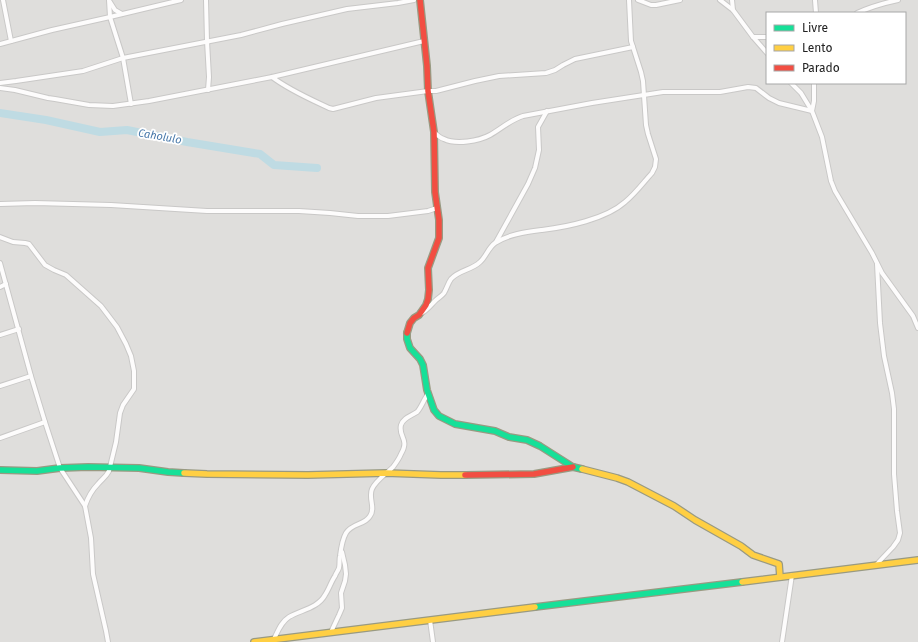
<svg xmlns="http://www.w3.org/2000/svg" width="918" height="642" viewBox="0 0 918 642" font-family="'Fira Sans',sans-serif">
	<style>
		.residential { fill: #dfdedc; fill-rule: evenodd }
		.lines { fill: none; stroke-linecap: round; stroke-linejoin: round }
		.river { stroke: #bfdbe3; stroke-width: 8 }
		.street-casing { stroke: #c9c8c7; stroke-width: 6 }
		.fast-casing { stroke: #999a82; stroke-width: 8 }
		.slow-casing { stroke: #999a82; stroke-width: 8 }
		.jam-casing { stroke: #999a82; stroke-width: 8 }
		.street { stroke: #fdfcfc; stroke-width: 4 }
		.fast { stroke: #16e098; stroke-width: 5.5 }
		.slow { stroke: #ffcf43; stroke-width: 5.5 }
		.jam { stroke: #f24e42; stroke-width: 5.5 }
		.labels { text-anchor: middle; stroke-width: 3.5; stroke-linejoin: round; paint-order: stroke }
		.water-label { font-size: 11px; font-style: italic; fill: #4a7aab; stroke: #fff }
	</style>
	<rect width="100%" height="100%" fill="#f0eeeb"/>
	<!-- residential -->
	<path class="residential" d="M0,0H918V642H0ZM767,13H905V83H767Z"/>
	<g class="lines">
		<!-- river -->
		<path class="river" d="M0,113L46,120L100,132L127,130L187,142L260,154L274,165L317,168"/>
		<defs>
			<g id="street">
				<path d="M3,0L11,41"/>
				<path d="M109,0L110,17L123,58L131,104"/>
				<path d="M206,0L207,41L209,77L208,90"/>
				<path d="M638,0L651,5H656L680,0"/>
				<path d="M720,0L733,10L753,37L767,53"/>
				<path d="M732,0L733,10"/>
				<path d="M815,0L816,13"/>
				<path d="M110,2L115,10L122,14"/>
				<path d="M857,13C870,7 884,3 898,0"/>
				<path d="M753,37H767"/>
				<path d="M0,44L52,30L110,17L181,0"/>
				<path d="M272,77C289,90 310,99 329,108L333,109L376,98L428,91H436L475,81L499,76L546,73L555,70L563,65L575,59L633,47L631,41L629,0"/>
				<path d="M0,83L16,81L83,71L123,58L241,35L282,24L347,9L398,3L414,0"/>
				<path d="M791,83L801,93L812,111L822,137L831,181L835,191L872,253L882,273L913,316L918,328"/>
				<path d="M0,88L15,90L48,98L55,99L89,105L113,106L149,101L272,77L424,41"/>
				<path d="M434,132C437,135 440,138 444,139C456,145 479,141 490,135C501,129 510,120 523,116L592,103L663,92H720L748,87L756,88L769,98L779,103L812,111L814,101V83"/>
				<path d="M0,204L35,203L111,205L207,211H299L330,213L358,216H388L428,211L437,208"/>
				<path d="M0,237L13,242L25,243L29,244L45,265L54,270L66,275L101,306L117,327L126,344L131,356L134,371V389L123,405L120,413L116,442L109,471C106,477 102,479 98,484C92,490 88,497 85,506"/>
				<path d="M496,242L528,184L535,168L539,150L538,127L547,111"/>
				<path d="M0,263L31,376L45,422L60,468L85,506L91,538L93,574L106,631L108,642"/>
				<path d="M0,287L6,284"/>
				<path d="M422,313C427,310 431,305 435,301C438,298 442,296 444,293C447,288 448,283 451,279C459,270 472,270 480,262C486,257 488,248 495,243C509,234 526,232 542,230C567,227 606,219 625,202C635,194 643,183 652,173L655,167L656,159L648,134L646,125L643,81L641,72L633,47"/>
				<path d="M0,335L19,329"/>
				<path d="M0,386L31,376"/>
				<path d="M0,438L45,422"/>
				<path d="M876,565L893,547L898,540L900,533L897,511L894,474V409L892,393L884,356L880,323L877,264"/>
				<path d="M430,620L433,642"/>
				<path d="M331,632L339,615L342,608L341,593L345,581L346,574L345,565L342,552"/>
				<path d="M274,639C278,631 281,622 289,617C301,610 318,608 325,595C329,589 331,582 335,576C336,573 338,571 339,568C340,564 339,560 340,556C341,548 342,540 346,533C352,523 365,525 370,516C376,508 368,498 372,489C376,480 386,474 393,467C396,463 399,459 401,454C410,439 398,437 401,425C403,418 411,416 417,412C421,408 424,399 428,394"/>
				<path d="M782,642L792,575"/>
			</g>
			<g id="fast">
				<path d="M407,333V339L410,348L420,359L423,365L427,390L434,410L439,416L455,424L495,431L509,437L527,440L540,446L573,467L582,469"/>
				<path d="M0,470L37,471L60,468L88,467L139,468L168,472L184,473"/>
				<path d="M535,607L742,582"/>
			</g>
			<g id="slow">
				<path d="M582,469L617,478L628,482L674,506L695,520L741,546L753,555L779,564L780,577"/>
				<path d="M184,473L207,474L308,475L386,473L441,475H465"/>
				<path d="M742,582L918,560"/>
				<path d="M254,642L535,607"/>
			</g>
			<g id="jam">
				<path d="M407,333L410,323L414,318L419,315L426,305L428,299L429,290L428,268L439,238V220L435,192L434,132L428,91L427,66L420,0"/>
				<path d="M465,475L534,474L573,467"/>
			</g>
		</defs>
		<!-- street casing -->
		<use href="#street" class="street-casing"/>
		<!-- fast casing -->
		<use href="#fast" class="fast-casing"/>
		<!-- slow casing -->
		<use href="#slow" class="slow-casing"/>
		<!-- jam casing -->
		<use href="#jam" class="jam-casing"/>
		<!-- street -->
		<use href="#street" class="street"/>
		<!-- fast -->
		<use href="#fast" class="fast"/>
		<!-- slow -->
		<use href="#slow" class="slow"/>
		<!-- jam -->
		<use href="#jam" class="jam"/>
	</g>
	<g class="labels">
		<!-- water labels -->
		<g class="water-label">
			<text transform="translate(160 136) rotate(10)" y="4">Caholulo</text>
		</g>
	</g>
	<!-- legend -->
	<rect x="766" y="12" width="140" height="72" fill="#ffffff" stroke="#a7a7a7"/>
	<rect x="774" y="25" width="20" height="6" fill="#16e098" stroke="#a7a7a7"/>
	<text x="802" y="32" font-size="12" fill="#222222">Livre</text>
	<rect x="774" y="45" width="20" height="6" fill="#ffcf43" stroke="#a7a7a7"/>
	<text x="802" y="52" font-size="12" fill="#222222">Lento</text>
	<rect x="774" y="65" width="20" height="6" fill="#f24e42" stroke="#a7a7a7"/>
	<text x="802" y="72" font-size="12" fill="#222222">Parado</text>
</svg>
